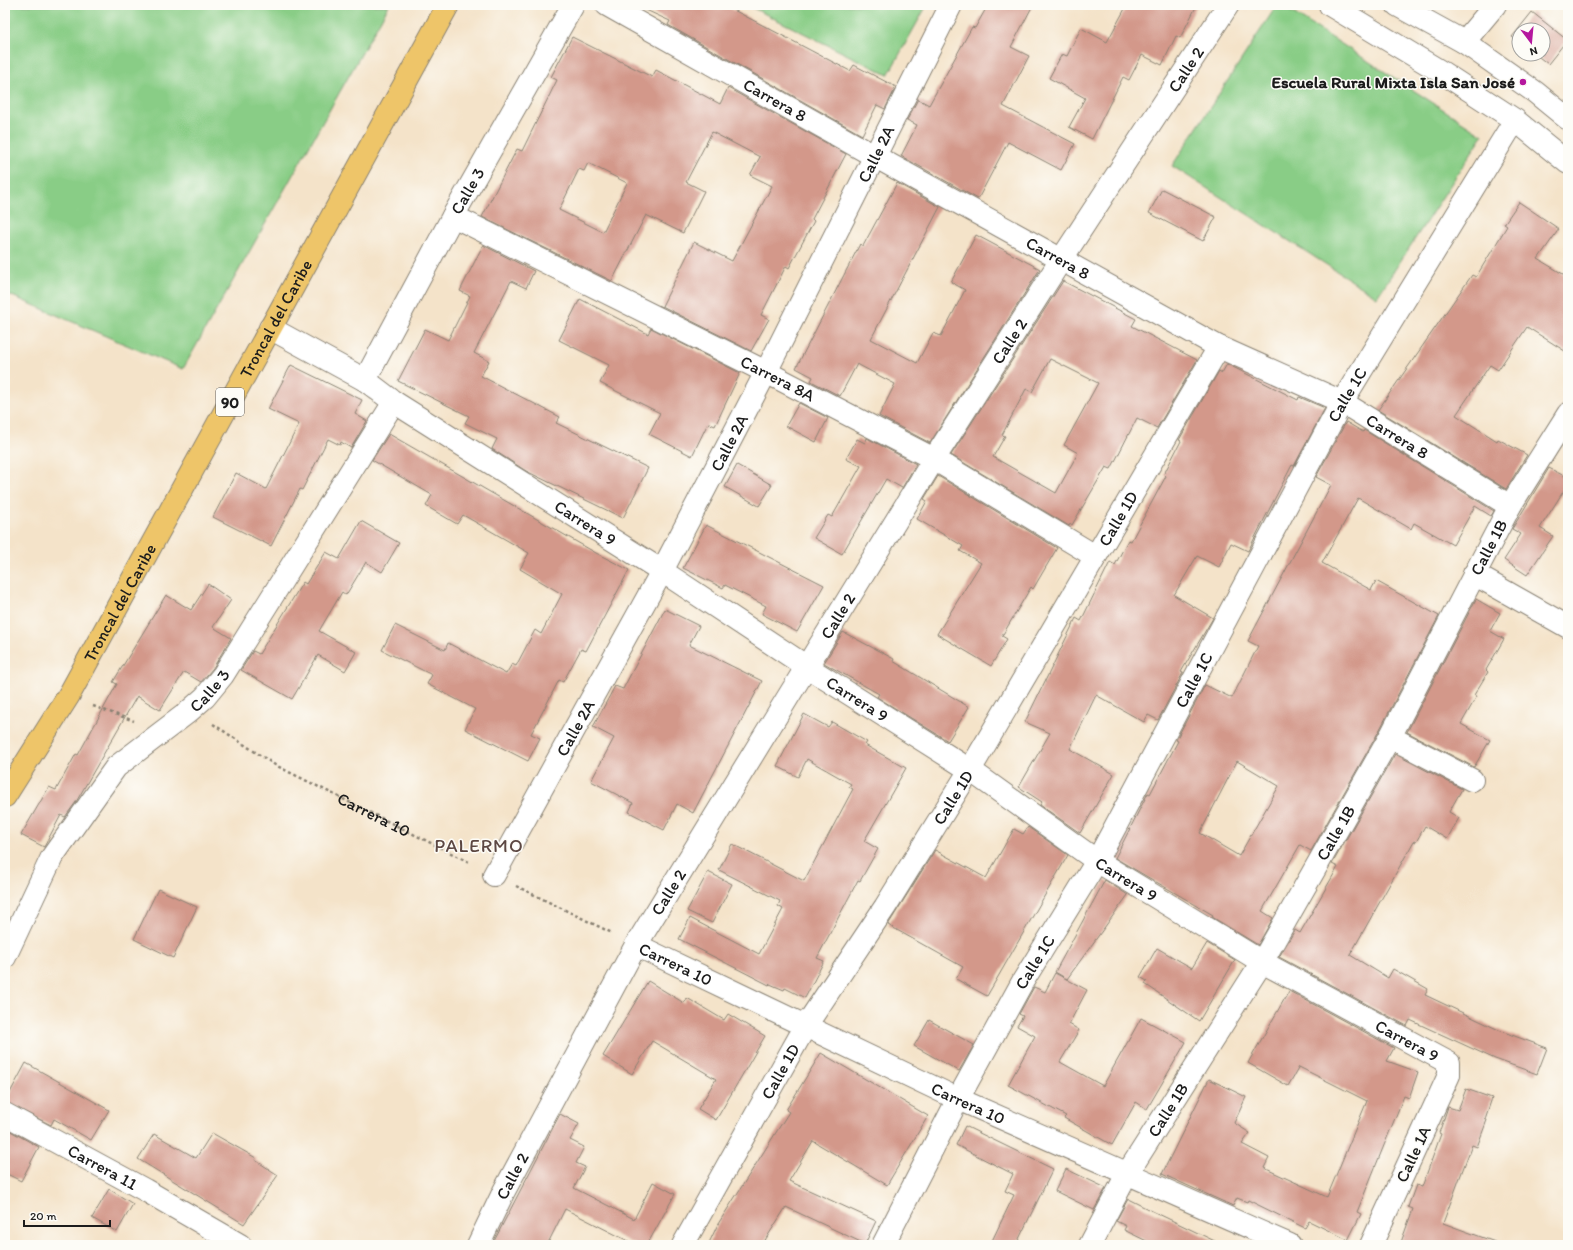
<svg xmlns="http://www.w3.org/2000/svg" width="1573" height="1250" viewBox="0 0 1573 1250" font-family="Itim,sans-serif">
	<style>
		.green { fill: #89cd86; stroke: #527451 }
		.building { fill: #d3988a; fill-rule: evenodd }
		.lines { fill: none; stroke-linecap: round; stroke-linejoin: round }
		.street-casing { stroke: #888072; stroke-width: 24 }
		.highway-casing { stroke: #888072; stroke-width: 24 }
		.path { stroke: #888072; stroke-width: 2.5; stroke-dasharray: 3 3; stroke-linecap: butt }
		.street { stroke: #fff; stroke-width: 22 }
		.highway { stroke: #eec569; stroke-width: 22 }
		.poi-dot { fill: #b5179e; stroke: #fdfcf7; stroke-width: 1.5 }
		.labels { text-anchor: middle; stroke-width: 3; stroke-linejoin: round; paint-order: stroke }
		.shield { fill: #fdfcf7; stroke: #605f5e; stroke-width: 1 }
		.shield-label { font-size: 16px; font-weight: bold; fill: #1c1c1c }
		.street-label { font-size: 17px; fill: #1c1c1c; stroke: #fdfcf7 }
		.poi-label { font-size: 17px; font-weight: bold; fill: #1c1c1c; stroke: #fdfcf7; text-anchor: end }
		.quarter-label { font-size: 19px; letter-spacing: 1px; fill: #5c4742; stroke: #fdfcf7 }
	</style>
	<rect width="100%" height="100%" fill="#fdfcf7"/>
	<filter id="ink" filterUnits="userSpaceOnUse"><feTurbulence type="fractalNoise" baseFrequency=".025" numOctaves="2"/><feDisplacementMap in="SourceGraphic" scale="8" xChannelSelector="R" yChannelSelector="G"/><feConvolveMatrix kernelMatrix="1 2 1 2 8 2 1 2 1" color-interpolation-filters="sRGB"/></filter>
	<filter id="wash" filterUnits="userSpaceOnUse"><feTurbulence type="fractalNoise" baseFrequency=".012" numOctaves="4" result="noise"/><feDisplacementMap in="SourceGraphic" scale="16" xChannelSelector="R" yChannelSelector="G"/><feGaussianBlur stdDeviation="0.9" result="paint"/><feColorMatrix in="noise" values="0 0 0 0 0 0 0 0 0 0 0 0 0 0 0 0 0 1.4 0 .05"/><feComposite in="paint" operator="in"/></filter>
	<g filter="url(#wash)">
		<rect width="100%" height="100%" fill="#f4e3c9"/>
		<!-- green -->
		<g class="green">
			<path d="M5,5H389L183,369L5,293Z"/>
			<path d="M747,5H927L888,75Z"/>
			<path d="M1277,5H1281L1483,135L1377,297L1172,166Z"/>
		</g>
		<g id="blocks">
			<!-- building -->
			<g class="building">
				<path d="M635,5H724L850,71L854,65L896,87L885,109L877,105L862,135L668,25L670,21Z"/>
				<path d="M988,5H1033L1011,47L1029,56L1003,106L1075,144L1061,170L1008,142L978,199L901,156L917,125L907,120L918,99L929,105L972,27L975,28Z"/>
				<path d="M1127,5H1197L1180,38L1176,36L1162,65L1142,55L1129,80L1123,77L1092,139L1069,127L1085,98L1049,78L1062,54L1067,56L1081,28L1107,42Z"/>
				<path d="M1532,12L1567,40L1548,64L1535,54H1543V30H1519V42L1512,37Z"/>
				<path d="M572,37L652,77L656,70L720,104L728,88L846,154L812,219L814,221L789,268L786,266L761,315L769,319L751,351L662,306L694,242L732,261L772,186L750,175L760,157L712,132L686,182L704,191L683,233L646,215L612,281L482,217L517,149L522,151L557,80L551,77ZM588,163L627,183L603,232L559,210L579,169L584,171Z"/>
				<path d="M897,183L940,207L871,339L917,363L933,333L941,336L965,290L951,282L976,235L1040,269L930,443L879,416L895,384L857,364L840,396L811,381L813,377L796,368L860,244L863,246Z"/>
				<path d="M1162,189L1216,217L1203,241L1149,213Z"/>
				<path d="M1519,202L1559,229L1538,259L1568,277V353L1527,327L1498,370L1490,365L1456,415L1497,441L1498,439L1527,455L1506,489L1378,410L1472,275L1476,277L1507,226L1504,224Z"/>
				<path d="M483,245L534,271L526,288L511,281L474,353L489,361L481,376L560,417L556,423L648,468L623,518L526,471L492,449L497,439L465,423L469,416L398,381L425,329L448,340L470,296L460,291Z"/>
				<path d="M1063,281L1136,319L1132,326L1197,360L1157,428L1137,418L1111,469L1106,467L1072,525L1070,524L1069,526L951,455ZM1050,359L1098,383L1064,445L1078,453L1056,493L993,457L1005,436L1002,435L1026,389L1032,392Z"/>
				<path d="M580,299L648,334L651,328L740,373L715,426L708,423L692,456L649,434L660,413L600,383L609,365L559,340Z"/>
				<path d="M1227,364L1298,400L1299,397L1325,408L1294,466L1292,465L1248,551L1231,543L1219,567L1197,556L1174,595L1213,618L1181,672L1183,673L1158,720L1148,715L1144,722L1096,695L1070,749L1114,774L1080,833L1040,805L1042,802L1019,787L1050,733L1025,722L1076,618L1081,621L1110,562L1115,565L1128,540L1131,541L1166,476L1164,474L1181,441L1179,440L1219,371L1222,373Z"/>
				<path d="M291,365L362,400L355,414L367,421L351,448L341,442L340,445L328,439L302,490L300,489L271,546L213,517L236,473L266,489L299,424L268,409Z"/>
				<path d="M799,403L828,418L816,442L786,426Z"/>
				<path d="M1346,422L1363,432L1364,430L1494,511L1491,516L1475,506L1453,545L1414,523L1411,529L1358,498L1322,563L1371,590L1376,581L1439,616L1379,731L1311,851L1300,845L1262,911L1273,918L1258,945L1212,917L1213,915L1115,858L1148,793L1150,794L1178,741L1176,740L1205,685L1232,698L1258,646L1248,641L1331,485L1316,477ZM1237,761L1279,786L1239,856L1200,833Z"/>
				<path d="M389,434L596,553L629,570L586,651L581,649L563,682L559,680L531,734L540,738L528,761L465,729L475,709L427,684L432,675L382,650L395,625L445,650L448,643L506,674L512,664L516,666L535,630L541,634L562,594L520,569L529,553L463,515L457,524L426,506L432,495L372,460Z"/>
				<path d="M867,438L916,464L902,488L886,479L842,554L814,538L828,515L832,517L861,466L846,459L857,439L865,443Z"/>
				<path d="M737,465L772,485L759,506L725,487Z"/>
				<path d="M1549,468L1568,478V484L1540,528L1553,536L1527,575L1504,560L1521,534L1512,529Z"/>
				<path d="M938,476L1057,548L1033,589L1031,587L1002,636L1007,639L991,666L937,634L981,563L960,551L963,546L917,519L927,501L924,499Z"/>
				<path d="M361,521L399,543L382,572L366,562L346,595L342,592L319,631L356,652L345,671L318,655L292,699L241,670L253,651L259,654L303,582L306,584L326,552L339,559Z"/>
				<path d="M706,525L824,585L797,632L762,614L766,606L725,585L723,588L683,568Z"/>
				<path d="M208,584L231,600L213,627L231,638L213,668L201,682L184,672L160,710L137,696L76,802L65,817L61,815L44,847L21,835L49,787L56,790L76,754L78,755L117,684L113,682L166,595L191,610Z"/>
				<path d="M1476,599L1500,613L1490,631L1504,639L1486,670L1488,672L1474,695L1477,696L1461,724L1490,740L1474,767L1407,732Z"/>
				<path d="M665,609L699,626L689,645L762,681L693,813L677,804L664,830L629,812L633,803L591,781L614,738L593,727L615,686L623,689Z"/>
				<path d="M843,632L894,659L893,661L969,707L948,741L877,697L879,694L824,663Z"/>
				<path d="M804,714L828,727L832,722L867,742L865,745L906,768L864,841L878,849L860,881L858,880L817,958L824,961L805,998L785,988L784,990L770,984L769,985L679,939L690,918L759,954L783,909L778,906L780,901L719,870L732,844L804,881L853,789L849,787L851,784L807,759L798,777L777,766Z"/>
				<path d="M1395,754L1462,789L1449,812L1459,818L1447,839L1425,826L1416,842L1414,841L1350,955L1388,978L1393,969L1428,989L1425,995L1501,1031L1547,1048L1537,1074L1495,1059L1410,1020L1407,1026L1279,957L1295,930L1300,933L1338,867L1332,864Z"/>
				<path d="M1028,827L1068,855L987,996L956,979L963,967L888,925L935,850L986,878L1014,829L1023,834Z"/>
				<path d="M708,872L732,884L712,923L687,911Z"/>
				<path d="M1105,880L1128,895L1067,979L1055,972Z"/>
				<path d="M158,889L197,907L173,958L134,939Z"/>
				<path d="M1207,943L1235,960L1199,1021L1145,984L1147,981L1140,977L1157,948L1192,968Z"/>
				<path d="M1055,973L1087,990L1069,1024L1079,1030L1060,1062L1103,1086L1141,1018L1186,1042L1147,1109L1136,1102L1112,1145L1064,1118L1066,1116L1008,1085L1035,1036L1017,1026L1023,1016L1019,1014L1034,987L1045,992Z"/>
				<path d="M648,981L684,1003L687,998L724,1020L728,1014L765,1036L716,1120L698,1109L716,1079L652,1041L632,1074L603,1056Z"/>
				<path d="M1289,991L1394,1048L1387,1061L1418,1072L1409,1098L1404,1096L1357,1212L1361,1214L1348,1240L1309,1221L1305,1228L1248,1200L1247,1202L1237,1198L1233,1206L1162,1174L1209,1079L1246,1097L1234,1123L1250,1133L1242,1144L1269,1158L1264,1168L1327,1197L1367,1101L1299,1067L1288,1086L1248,1063Z"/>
				<path d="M929,1020L974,1045L959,1071L914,1046Z"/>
				<path d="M821,1053L928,1116L887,1185L813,1141L789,1181L876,1221L865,1244L786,1207L762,1245H708L718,1224L789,1112L786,1110Z"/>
				<path d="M26,1063L109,1110L91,1140L54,1119L51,1125L5,1102Z"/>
				<path d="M1466,1089L1492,1098L1485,1119L1487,1120L1477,1147L1472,1145L1443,1223L1495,1242V1245H1400L1413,1209L1408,1207L1416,1185L1422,1187L1441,1134L1439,1133L1448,1107L1458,1110Z"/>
				<path d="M560,1114L579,1124L570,1140L584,1147L576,1163L585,1167L574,1188L634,1219L653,1182L675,1194L647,1245H636L565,1209L547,1245H492Z"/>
				<path d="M965,1126L1053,1169L1016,1245H990L1014,1195L1005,1191L1013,1174L956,1145Z"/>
				<path d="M5,1128L39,1147L21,1181L5,1173Z"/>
				<path d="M212,1133L256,1158L255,1160L278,1175L244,1224L138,1159L154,1134L196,1158Z"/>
				<path d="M1066,1169L1106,1188L1094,1210L1055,1191Z"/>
				<path d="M109,1189L133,1204L117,1232L92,1218Z"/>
				<path d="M1128,1199L1146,1208L1223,1245H1155L1124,1230L1126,1226L1116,1221Z"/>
			</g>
		</g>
	</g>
	<g filter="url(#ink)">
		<use href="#blocks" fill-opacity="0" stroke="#888072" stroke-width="1"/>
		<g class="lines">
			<defs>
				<g id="street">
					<path id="s2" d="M607,5L876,157L1219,347L1342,402L1510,506"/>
					<path d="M1330,5L1443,73L1515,120L1568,163"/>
					<path d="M1397,5L1464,42L1535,92L1568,119"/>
					<path d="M1464,42L1495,5"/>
					<path id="s3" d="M453,216L766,372L934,459L1095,556"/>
					<path id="s4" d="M270,328L365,380L394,402L662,571L807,667L970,770L1097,861L1262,962L1449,1063V1075L1371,1245"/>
					<path id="s5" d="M365,380L453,216L573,5"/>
					<path d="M1474,574L1568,627"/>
					<path d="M1390,737L1472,780"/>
					<path id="s6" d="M494,875L662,571L766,372L951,5"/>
					<path id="s7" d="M636,945L958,1099L1290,1245"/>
					<path id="s8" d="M5,957L52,857L116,767L187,713L205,697L223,675L394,402"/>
					<path id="s9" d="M5,1114L145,1190L240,1245"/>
					<path id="s10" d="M478,1245L504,1191L636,945L934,459L1061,260L1228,5"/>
					<path id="s11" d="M683,1245L805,1027L885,907L970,770L1219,347"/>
					<path id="s12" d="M883,1245L958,1099L1023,981L1097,861L1342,402L1515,120"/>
					<path id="s13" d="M1090,1245L1127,1174L1262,962L1390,737L1510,506L1568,414"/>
				</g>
				<g id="highway">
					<path id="s14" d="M5,796L69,695L448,5"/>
				</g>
			</defs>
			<!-- street casing -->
			<use href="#street" class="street-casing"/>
			<!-- highway casing -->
			<use href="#highway" class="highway-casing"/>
			<!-- path -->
			<g class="path">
				<path d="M93,706L134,721"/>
				<path id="s1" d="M213,724L275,765L471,863"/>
				<path d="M516,886L612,933"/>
			</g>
			<!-- street -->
			<use href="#street" class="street"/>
			<!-- highway -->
			<use href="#highway" class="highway"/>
		</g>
	</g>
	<!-- markers -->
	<circle class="poi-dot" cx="1523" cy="82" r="4"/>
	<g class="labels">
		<!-- shield labels -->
		<rect class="shield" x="216" y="388" width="28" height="28" rx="3"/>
		<g class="shield-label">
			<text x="230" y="408">90</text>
		</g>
		<!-- street labels -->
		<g class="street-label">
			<text dy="6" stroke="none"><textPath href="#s10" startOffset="1373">Calle 2</textPath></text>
			<text dy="6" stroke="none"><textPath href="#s2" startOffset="193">Carrera 8</textPath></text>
			<text dy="6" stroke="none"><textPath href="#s6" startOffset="816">Calle 2A</textPath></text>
			<text dy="6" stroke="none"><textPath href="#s5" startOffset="215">Calle 3</textPath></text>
			<text dy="6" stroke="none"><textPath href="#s2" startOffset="517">Carrera 8</textPath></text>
			<text dy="6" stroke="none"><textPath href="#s14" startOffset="549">Troncal del Caribe</textPath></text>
			<text dy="6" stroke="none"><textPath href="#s10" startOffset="1049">Calle 2</textPath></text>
			<text dy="6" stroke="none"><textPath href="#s3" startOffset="363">Carrera 8A</textPath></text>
			<text dy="6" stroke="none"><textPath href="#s12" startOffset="969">Calle 1C</textPath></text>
			<text dy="6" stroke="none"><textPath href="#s2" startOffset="901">Carrera 8</textPath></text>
			<text dy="6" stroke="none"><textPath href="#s6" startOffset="492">Calle 2A</textPath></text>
			<text dy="6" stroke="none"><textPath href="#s11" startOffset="847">Calle 1D</textPath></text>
			<text dy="6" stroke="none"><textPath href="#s4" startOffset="371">Carrera 9</textPath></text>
			<text dy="6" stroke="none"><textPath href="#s13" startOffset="804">Calle 1B</textPath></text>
			<text dy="6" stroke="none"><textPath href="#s14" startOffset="225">Troncal del Caribe</textPath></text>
			<text dy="6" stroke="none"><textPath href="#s10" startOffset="725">Calle 2</textPath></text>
			<text dy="6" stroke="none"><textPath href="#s12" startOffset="645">Calle 1C</textPath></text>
			<text dy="6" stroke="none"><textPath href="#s8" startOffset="342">Calle 3</textPath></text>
			<text dy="6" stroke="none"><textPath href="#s4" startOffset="695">Carrera 9</textPath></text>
			<text dy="6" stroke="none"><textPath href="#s6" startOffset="168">Calle 2A</textPath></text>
			<text dy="6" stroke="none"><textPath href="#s11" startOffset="523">Calle 1D</textPath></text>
			<text dy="6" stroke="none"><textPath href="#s1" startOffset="185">Carrera 10</textPath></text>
			<text dy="6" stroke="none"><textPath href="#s13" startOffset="480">Calle 1B</textPath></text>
			<text dy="6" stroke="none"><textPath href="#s4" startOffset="1019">Carrera 9</textPath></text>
			<text dy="6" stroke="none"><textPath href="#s10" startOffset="401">Calle 2</textPath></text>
			<text dy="6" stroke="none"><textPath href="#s12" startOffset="321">Calle 1C</textPath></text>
			<text dy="6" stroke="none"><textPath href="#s7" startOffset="44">Carrera 10</textPath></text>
			<text dy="6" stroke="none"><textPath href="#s4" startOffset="1343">Carrera 9</textPath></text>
			<text dy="6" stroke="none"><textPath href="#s11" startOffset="199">Calle 1D</textPath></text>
			<text dy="6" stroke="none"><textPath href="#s7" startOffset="368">Carrera 10</textPath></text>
			<text dy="6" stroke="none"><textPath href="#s13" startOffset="156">Calle 1B</textPath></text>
			<text transform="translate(1413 1154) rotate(-65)" y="6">Calle 1A</text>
			<text dy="6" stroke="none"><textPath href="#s9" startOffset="111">Carrera 11</textPath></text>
			<text dy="6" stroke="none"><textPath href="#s10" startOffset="77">Calle 2</textPath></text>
		</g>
		<!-- poi labels -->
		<g class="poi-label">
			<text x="1515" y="88">Escuela Rural Mixta Isla San José</text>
		</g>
		<!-- quarter labels -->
		<g class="quarter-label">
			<text x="479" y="852">PALERMO</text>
		</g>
	</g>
	<!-- margin -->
	<rect width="1573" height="1250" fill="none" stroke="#fdfcf7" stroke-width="20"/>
	<!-- north arrow -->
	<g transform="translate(1531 42) rotate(164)"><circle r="19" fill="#fdfcf7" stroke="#a3a29f"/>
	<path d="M0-3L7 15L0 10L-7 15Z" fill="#b5179e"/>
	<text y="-6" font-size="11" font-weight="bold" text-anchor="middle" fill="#1c1c1c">N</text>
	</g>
	<!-- scale -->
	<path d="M24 1220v6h86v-6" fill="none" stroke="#1c1c1c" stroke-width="2"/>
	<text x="30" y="1220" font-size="12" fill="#1c1c1c" stroke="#fdfcf7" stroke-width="3" paint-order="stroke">20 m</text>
</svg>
